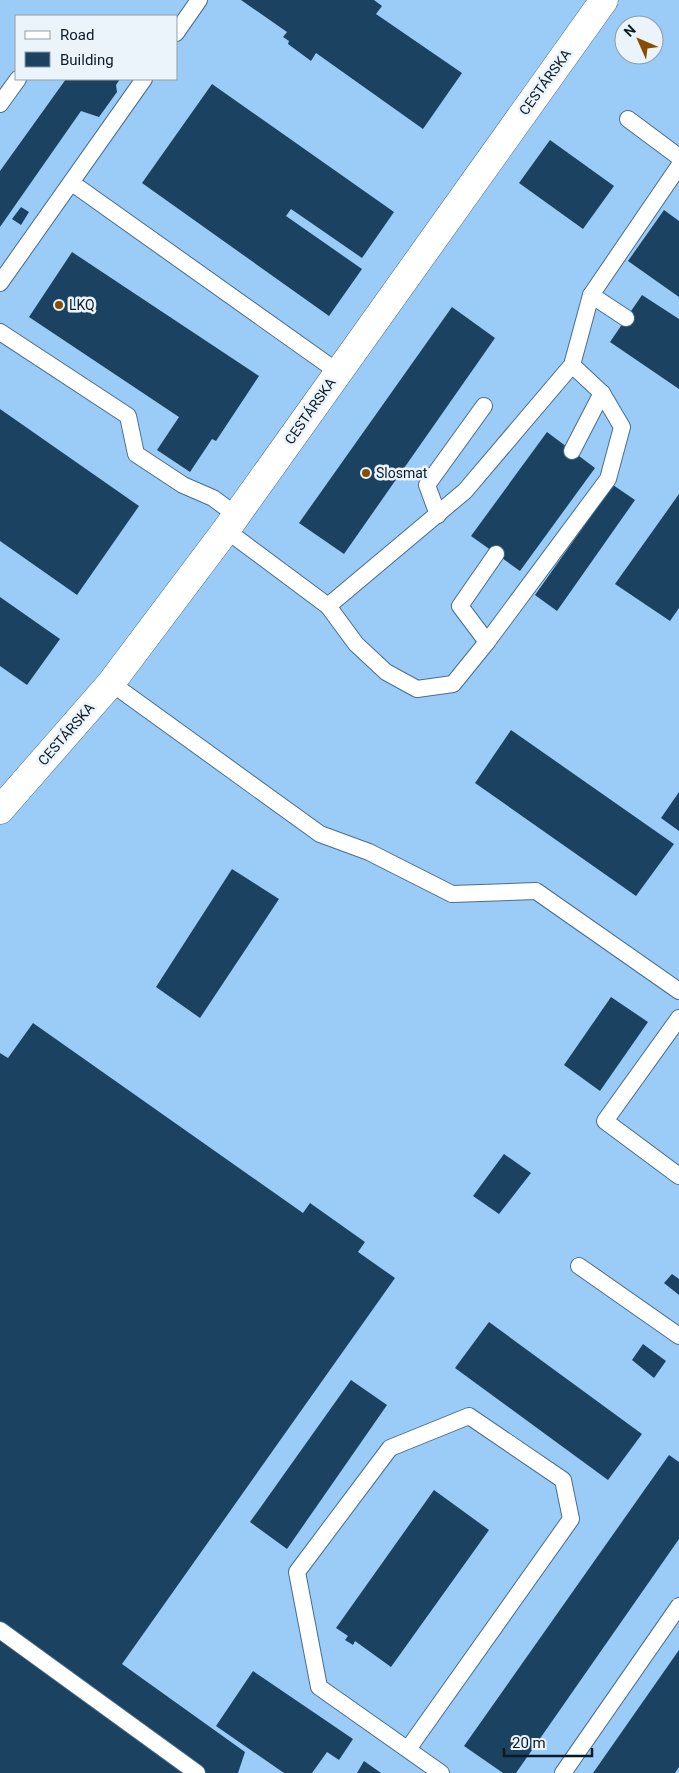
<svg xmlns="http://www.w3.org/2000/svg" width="679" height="1773" viewBox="0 0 679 1773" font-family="Roboto,sans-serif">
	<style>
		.built { fill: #9bccf7; fill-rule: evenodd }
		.building { fill: #1b4361 }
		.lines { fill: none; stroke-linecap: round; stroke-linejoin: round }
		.service-casing { stroke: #466e8f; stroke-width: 18 }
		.minor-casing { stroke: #466e8f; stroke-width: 29 }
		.service { stroke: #fff; stroke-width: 16 }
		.minor { stroke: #fff; stroke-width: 28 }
		.poi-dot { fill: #864e00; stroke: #ebf3fb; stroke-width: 2 }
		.labels { text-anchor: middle; stroke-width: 5; stroke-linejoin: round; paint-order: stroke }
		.street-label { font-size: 14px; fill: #0a1b28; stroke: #ebf3fb }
		.poi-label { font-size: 14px; fill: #0a1b28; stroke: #ebf3fb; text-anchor: start }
	</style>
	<rect width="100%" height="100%" fill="#abd7fd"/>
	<!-- built -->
	<path class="built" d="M0,0H679V1773H0ZM16,16H176V79H16ZM624,25H654V55H624Z"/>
	<!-- building -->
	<g class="building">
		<path d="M241,0H374L382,6L376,14L462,73L423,129L316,53L311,61L288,44L289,41L283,37L287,32Z"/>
		<path d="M66,79H120L116,85L117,92L99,117L81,111L0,227V171Z"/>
		<path d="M212,84L394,212L362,258L291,209L286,216L362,269L329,316L142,183Z"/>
		<path d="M550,140L614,186L583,229L519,183Z"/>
		<path d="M21,207L29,212L21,225L12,219Z"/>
		<path d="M664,210L679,221V297L628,261Z"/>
		<path d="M72,252L259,376L216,441L212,439L190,472L157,450L179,417L29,317Z"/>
		<path d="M642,295L679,319V389L610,342Z"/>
		<path d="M452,307L495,338L344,554L299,523Z"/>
		<path d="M0,409L139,506L77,595L0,541Z"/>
		<path d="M547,432L595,468L520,571L471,536Z"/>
		<path d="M613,485L635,500L557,611L535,595Z"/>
		<path d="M679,494V608L670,621L615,584Z"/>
		<path d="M0,597L60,639L27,685L0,666Z"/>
		<path d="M511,730L674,844L636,896L475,783Z"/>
		<path d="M679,792V831L661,818Z"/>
		<path d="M232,869L279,899L200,1018L156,987Z"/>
		<path d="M611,997L648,1022L600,1091L564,1065Z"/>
		<path d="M33,1023L303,1213L310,1203L365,1242L358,1252L395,1278L122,1664L245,1752L238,1773H0V1053L8,1058Z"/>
		<path d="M504,1154L531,1173L499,1214L473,1196Z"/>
		<path d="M672,1274L679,1279V1295L664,1283Z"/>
		<path d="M489,1322L642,1434L608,1480L455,1368Z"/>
		<path d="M643,1344L666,1361L654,1378L632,1360Z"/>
		<path d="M351,1380L387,1405L287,1549L250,1522Z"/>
		<path d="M669,1455L679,1462V1539L516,1773H503L464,1746Z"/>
		<path d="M434,1490L489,1530L391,1667L355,1641L353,1645L345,1640L348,1636L336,1628Z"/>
		<path d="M679,1650V1767L675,1773H593Z"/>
		<path d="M253,1671L353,1739L339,1760L327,1752L312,1773H284L216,1726Z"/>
		<path d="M364,1761L381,1773H357Z"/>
	</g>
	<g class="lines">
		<defs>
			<g id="service">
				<path d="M176,33L199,0"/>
				<path d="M0,104L18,79"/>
				<path d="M628,119L679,157"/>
				<path d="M72,183L338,372"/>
				<path d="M0,283L144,79"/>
				<path d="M591,295L626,318"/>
				<path d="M0,332L128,416L136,454L183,485L213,498L236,515"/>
				<path d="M572,451L602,393"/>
				<path d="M438,515L427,485L484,406"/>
				<path d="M226,530L328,606L465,491L572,365L591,295L679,166"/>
				<path d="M328,606L356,644L386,672L417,689L453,684L487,642L608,479L622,427L602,393L572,365"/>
				<path d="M487,642L460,606L496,554"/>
				<path d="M111,683L320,834L369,852L452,894L536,891L679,991"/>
				<path d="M679,1018L605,1121L679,1176"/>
				<path d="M579,1266L679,1336"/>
				<path d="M0,1630L197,1773"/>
				<path d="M408,1749L571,1519L563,1480L469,1416L390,1448L297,1572L319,1687L441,1773"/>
				<path d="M563,1773L679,1606"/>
			</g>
			<path id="minor" d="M0,810L111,683L226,530L604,0"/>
		</defs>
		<!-- service casing -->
		<use href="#service" class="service-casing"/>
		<!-- minor casing -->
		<use href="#minor" class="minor-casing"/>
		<!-- service -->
		<use href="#service" class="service"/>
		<!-- minor -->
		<use href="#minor" class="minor"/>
	</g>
	<!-- markers -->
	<g class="poi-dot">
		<circle cx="59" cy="305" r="5"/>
		<circle cx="366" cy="473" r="5"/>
	</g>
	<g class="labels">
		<!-- street labels -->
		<g class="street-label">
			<text transform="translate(545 82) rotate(-54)" y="5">CESTÁRSKA</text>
			<text transform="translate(310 411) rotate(-55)" y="5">CESTÁRSKA</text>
			<text transform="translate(66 734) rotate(-49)" y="5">CESTÁRSKA</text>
		</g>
		<!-- poi labels -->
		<g class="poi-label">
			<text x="69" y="310">LKQ</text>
			<text x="376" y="478">Slosmat</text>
		</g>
	</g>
	<!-- legend -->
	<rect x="15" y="15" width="162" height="65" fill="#ebf3fb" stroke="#919da7"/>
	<rect x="25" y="31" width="25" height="8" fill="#ffffff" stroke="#919da7"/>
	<text x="60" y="40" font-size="15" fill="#0a1b28">Road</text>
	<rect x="25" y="52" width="25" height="15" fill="#1b4361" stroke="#919da7"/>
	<text x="60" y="65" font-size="15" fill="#0a1b28">Building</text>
	<!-- north arrow -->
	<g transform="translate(639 40) rotate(315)"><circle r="24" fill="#ebf3fb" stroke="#919da7"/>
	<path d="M0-4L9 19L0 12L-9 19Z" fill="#864e00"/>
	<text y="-8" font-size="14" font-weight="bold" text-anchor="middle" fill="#0a1b28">N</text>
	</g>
	<!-- scale -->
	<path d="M504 1748v8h88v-8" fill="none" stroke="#0a1b28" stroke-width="2.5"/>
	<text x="512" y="1748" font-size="15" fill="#0a1b28" stroke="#ebf3fb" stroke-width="4" paint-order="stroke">20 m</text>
</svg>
